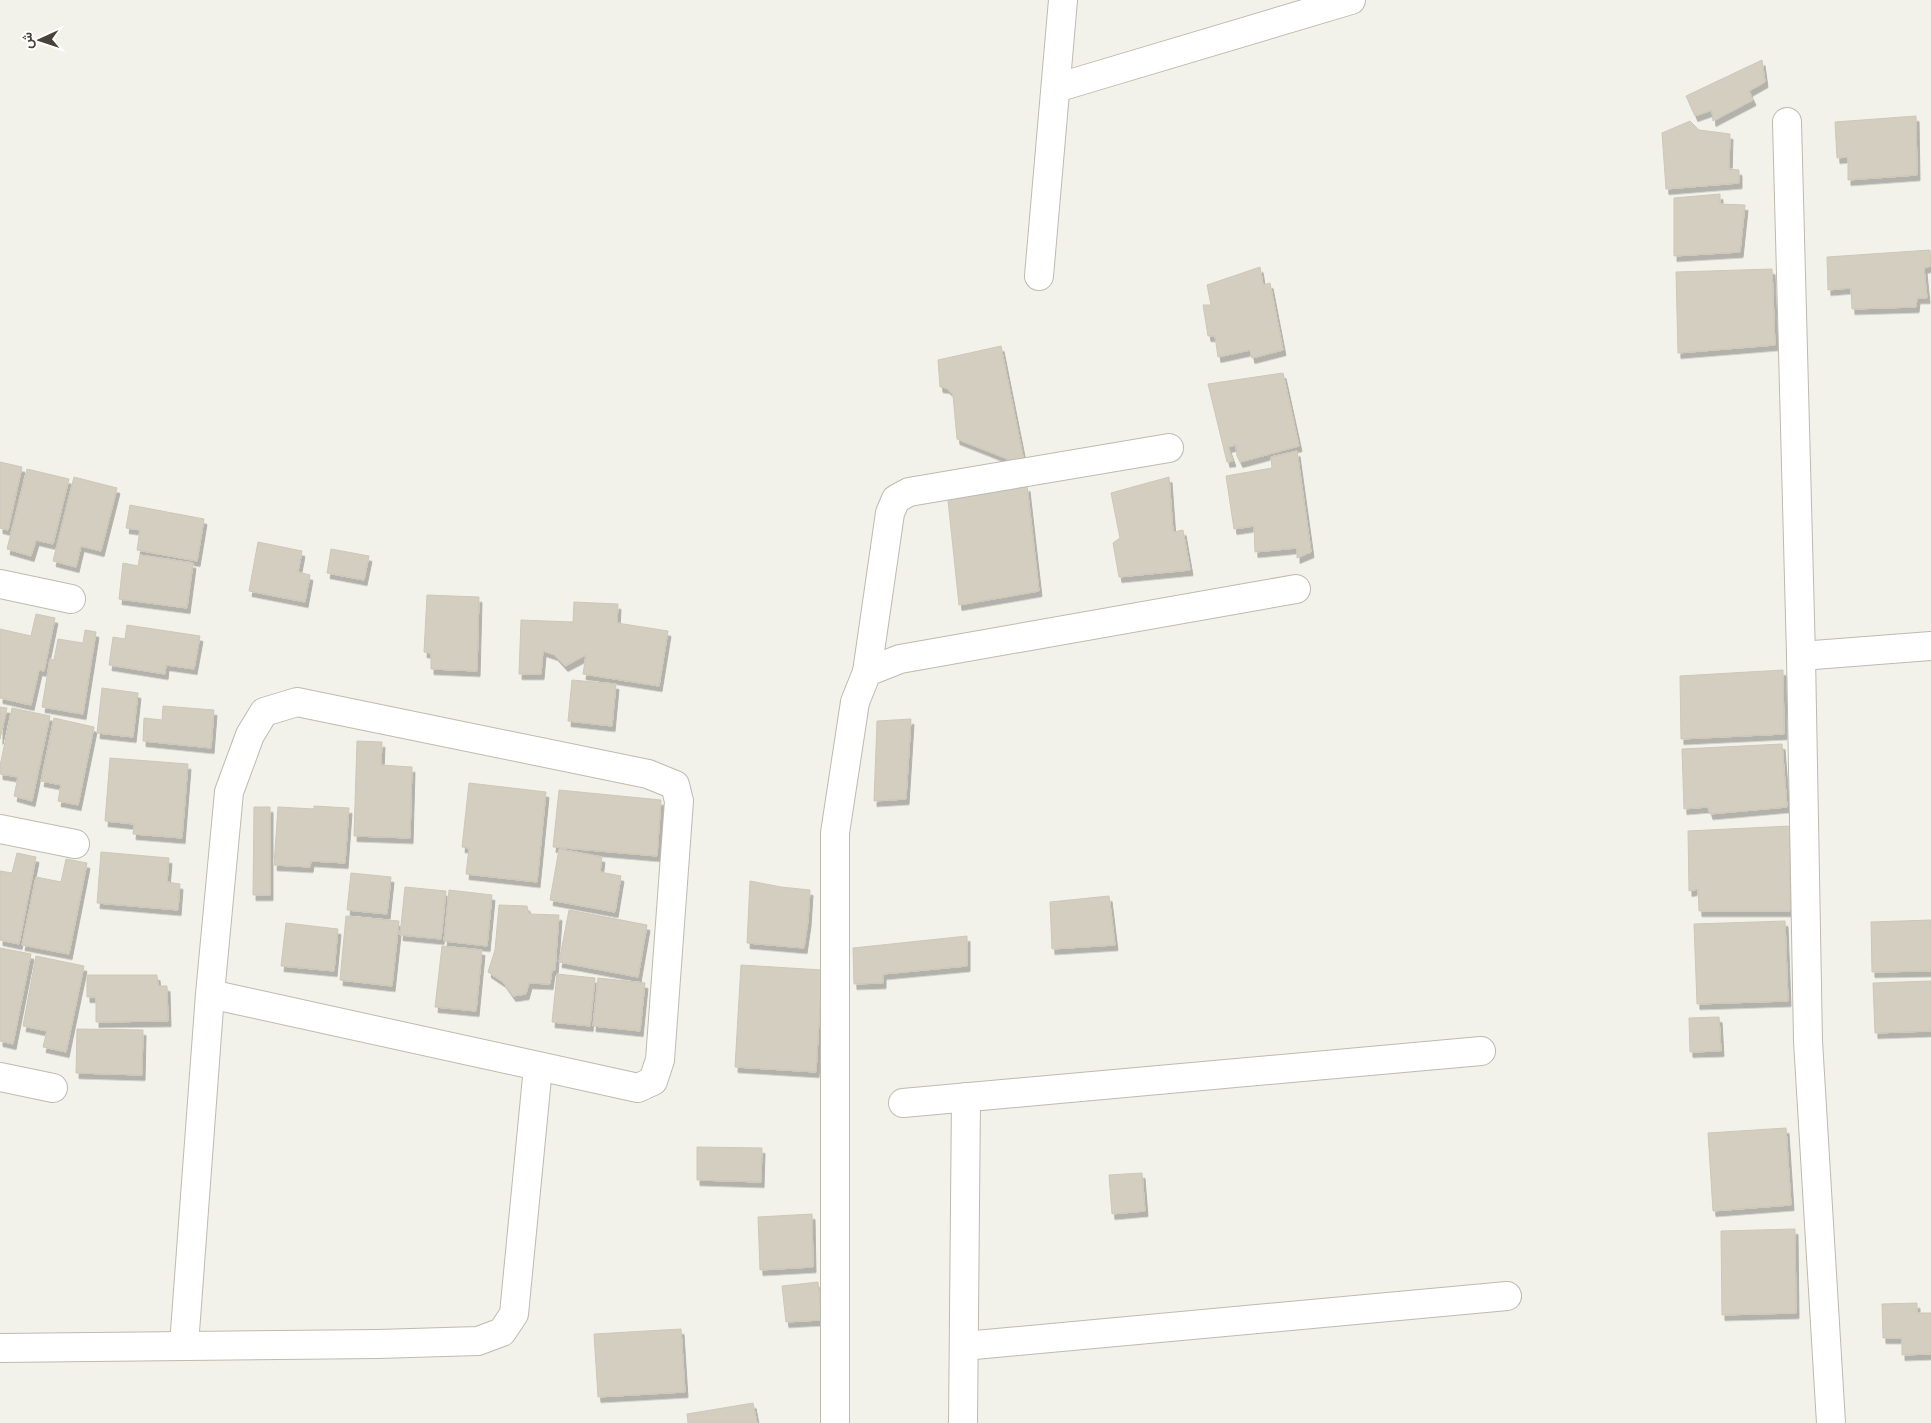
<svg xmlns="http://www.w3.org/2000/svg" width="1931" height="1423" viewBox="0 0 1931 1423" font-family="'Archivo Narrow',Vazirmatn,sans-serif">
	<style>
		.building { fill: #d4cec1; stroke: #cec7b5; filter: url(#shadow) }
		.lines { fill: none; stroke-linecap: round; stroke-linejoin: round }
		.minor-casing { stroke: #bebaae; stroke-width: 30 }
		.minor { stroke: #fff; stroke-width: 28 }
	</style>
	<defs>
		<filter id="shadow"><feDropShadow dx="3" dy="5.5" stdDeviation="0" flood-color="#0004"/></filter>
	</defs>
	<rect width="100%" height="100%" fill="#f3f2ea"/>
	<!-- building -->
	<g class="building">
		<path d="M1762,60L1765,82L1749,91L1753,100L1713,121L1712,110L1695,116L1686,96Z"/>
		<path d="M1916,116L1917,175L1848,180V157L1837,158L1835,122Z"/>
		<path d="M1690,121L1699,130L1730,134L1729,169L1739,170V183L1666,189L1662,133Z"/>
		<path d="M1720,194V204L1745,205L1740,252L1674,256V198Z"/>
		<path d="M1930,250L1931,266L1924,268L1927,298H1917L1916,307L1852,309L1851,288L1828,290L1827,257Z"/>
		<path d="M1260,267L1263,285L1270,283L1283,350L1252,358L1250,350L1218,357L1215,336H1208L1203,305H1211L1207,285Z"/>
		<path d="M1772,269L1775,345L1678,353L1676,272Z"/>
		<path d="M1001,346L1025,466L957,439L953,395L947,388L940,387L938,360Z"/>
		<path d="M1283,373L1299,446L1240,462L1237,456L1236,445L1228,447L1233,461L1227,462L1208,384Z"/>
		<path d="M1297,451L1311,552L1297,558V548L1255,552L1254,526L1234,529L1226,476L1272,468L1271,457Z"/>
		<path d="M0,462L22,467L8,530L0,528Z"/>
		<path d="M27,469L69,479L53,544L36,540L31,556L7,549Z"/>
		<path d="M74,477L117,488L101,551L81,546L76,567L53,561Z"/>
		<path d="M1169,477L1173,532L1183,530L1190,570L1119,577L1113,543L1120,538L1111,493Z"/>
		<path d="M1027,486L1039,591L959,605L947,491Z"/>
		<path d="M130,505L204,519L197,561L137,550L140,530L126,528Z"/>
		<path d="M258,542L302,551L298,572L310,575L305,602L249,591Z"/>
		<path d="M331,549L369,556L364,580L327,573Z"/>
		<path d="M140,555L193,563L187,608L119,599L123,563L138,566Z"/>
		<path d="M427,595L479,597L477,671L431,669V653L424,652Z"/>
		<path d="M574,602L618,604L617,623L668,631L659,686L583,674L586,655L565,666L555,655L543,651L541,674H519L521,620L573,622Z"/>
		<path d="M36,614L55,618L44,671L39,670L31,705L0,698V629L31,636Z"/>
		<path d="M127,625L200,636L194,669L166,665L165,674L109,665L113,637L125,639Z"/>
		<path d="M85,630L96,632L83,714L42,707L50,659L54,660L58,639L83,643Z"/>
		<path d="M1783,670L1784,734L1681,739L1680,676Z"/>
		<path d="M572,680L616,684L612,726L568,721Z"/>
		<path d="M102,688L138,693L133,737L97,733Z"/>
		<path d="M163,706L214,710L211,748L143,741L144,718L162,720Z"/>
		<path d="M0,707L7,708L0,739Z"/>
		<path d="M12,708L50,716L32,801L14,796L18,777L0,774V766Z"/>
		<path d="M54,718L94,727L78,805L58,801L61,785L41,781Z"/>
		<path d="M911,719L906,799L874,801L877,721Z"/>
		<path d="M357,741L382,742L381,765L412,767L410,838L354,836Z"/>
		<path d="M1782,744L1787,807L1710,814L1708,807L1684,809L1682,749Z"/>
		<path d="M110,758L188,764L182,838L133,834L134,824L105,821Z"/>
		<path d="M469,783L546,792L537,882L466,874L469,848L462,847Z"/>
		<path d="M559,790L661,800L657,856L553,847Z"/>
		<path d="M314,806L349,808L345,863L311,861L310,867L274,865L278,807L314,809Z"/>
		<path d="M254,807H270V895H253Z"/>
		<path d="M1790,826V911H1699L1698,889L1689,891L1688,831Z"/>
		<path d="M559,849L602,857L600,872L621,876L615,912L550,900Z"/>
		<path d="M101,852L169,858L167,882L180,884L178,910L97,903Z"/>
		<path d="M17,853L36,857L19,944L0,940V871L12,873Z"/>
		<path d="M66,859L87,863L69,954L22,945L36,877L61,882Z"/>
		<path d="M351,873L391,877L387,914L347,910Z"/>
		<path d="M750,881L781,887L810,890L808,921L804,948L747,943Z"/>
		<path d="M405,887L446,891L441,939L400,935Z"/>
		<path d="M449,890L492,895L487,946L444,941Z"/>
		<path d="M1109,896L1115,945L1052,949L1050,902Z"/>
		<path d="M499,905L527,906L529,914L559,915L555,970H552L550,984L529,983L526,994L513,996L503,982L488,972L495,950Z"/>
		<path d="M569,910L647,925L638,977L559,962Z"/>
		<path d="M346,916L399,921L392,986L340,980Z"/>
		<path d="M1931,920V971L1872,972L1871,922Z"/>
		<path d="M1785,921L1788,1001L1697,1004L1694,924Z"/>
		<path d="M286,923L338,929L334,971L281,966Z"/>
		<path d="M967,936V966L883,974V983L854,984L853,948Z"/>
		<path d="M442,946L482,950L476,1011L435,1007Z"/>
		<path d="M0,948L31,954L13,1044L0,1041Z"/>
		<path d="M36,956L84,966L66,1052L43,1047L47,1031L23,1026Z"/>
		<path d="M741,965L822,970L816,1072L735,1067Z"/>
		<path d="M557,974L595,978L590,1026L552,1022Z"/>
		<path d="M87,975H157L158,986H167L168,1021L96,1022V997H87Z"/>
		<path d="M598,978L645,983L640,1031L593,1026Z"/>
		<path d="M1931,981V1031L1875,1033L1873,983Z"/>
		<path d="M1719,1017L1721,1051L1690,1052L1689,1018Z"/>
		<path d="M77,1029L143,1030L142,1075L76,1073Z"/>
		<path d="M1786,1128L1791,1205L1713,1211L1708,1133Z"/>
		<path d="M697,1147L762,1148L761,1182L697,1180Z"/>
		<path d="M1142,1173L1145,1211L1112,1214L1109,1175Z"/>
		<path d="M812,1214L813,1267L760,1270L758,1217Z"/>
		<path d="M1795,1229L1796,1313L1722,1315L1721,1231Z"/>
		<path d="M818,1282L821,1320L786,1322L782,1286Z"/>
		<path d="M1917,1303V1313H1931V1354L1902,1355V1338H1883L1882,1304Z"/>
		<path d="M681,1329L685,1392L598,1397L594,1334Z"/>
		<path d="M753,1403L757,1423H688L687,1414Z"/>
	</g>
	<g class="lines">
		<defs>
			<g id="minor">
				<path d="M1056,88L1351,0"/>
				<path d="M1787,122L1801,656L1808,1041L1831,1423"/>
				<path d="M1039,276L1063,0"/>
				<path d="M0,584L71,599"/>
				<path d="M1801,656L1931,646"/>
				<path d="M867,672L890,513L896,499L909,492L1169,448"/>
				<path d="M0,829L75,844"/>
				<path d="M0,1077L53,1088"/>
				<path d="M903,1103L1481,1051"/>
				<path d="M184,1345L210,994L229,792L250,735L264,712L297,702L648,774L675,785L679,801L660,1060L653,1081L638,1088L210,994"/>
				<path d="M964,1346L1507,1296"/>
				<path d="M0,1348L378,1344L478,1341L502,1332L514,1314L538,1067"/>
				<path d="M835,1423V833L855,702L867,672L900,659L1296,589"/>
				<path d="M963,1423L966,1097"/>
			</g>
		</defs>
		<!-- minor casing -->
		<use href="#minor" class="minor-casing"/>
		<!-- minor -->
		<use href="#minor" class="minor"/>
	</g>
	<!-- north arrow -->
	<g transform="translate(40 40) rotate(267)" stroke="#ffffff" stroke-width="4" paint-order="stroke">
	<path d="M0-4L9 19L0 12L-9 19Z" fill="#474339"/>
	<text y="-8" font-size="14" font-weight="bold" text-anchor="middle" fill="#474339">ش</text>
	</g>
</svg>
